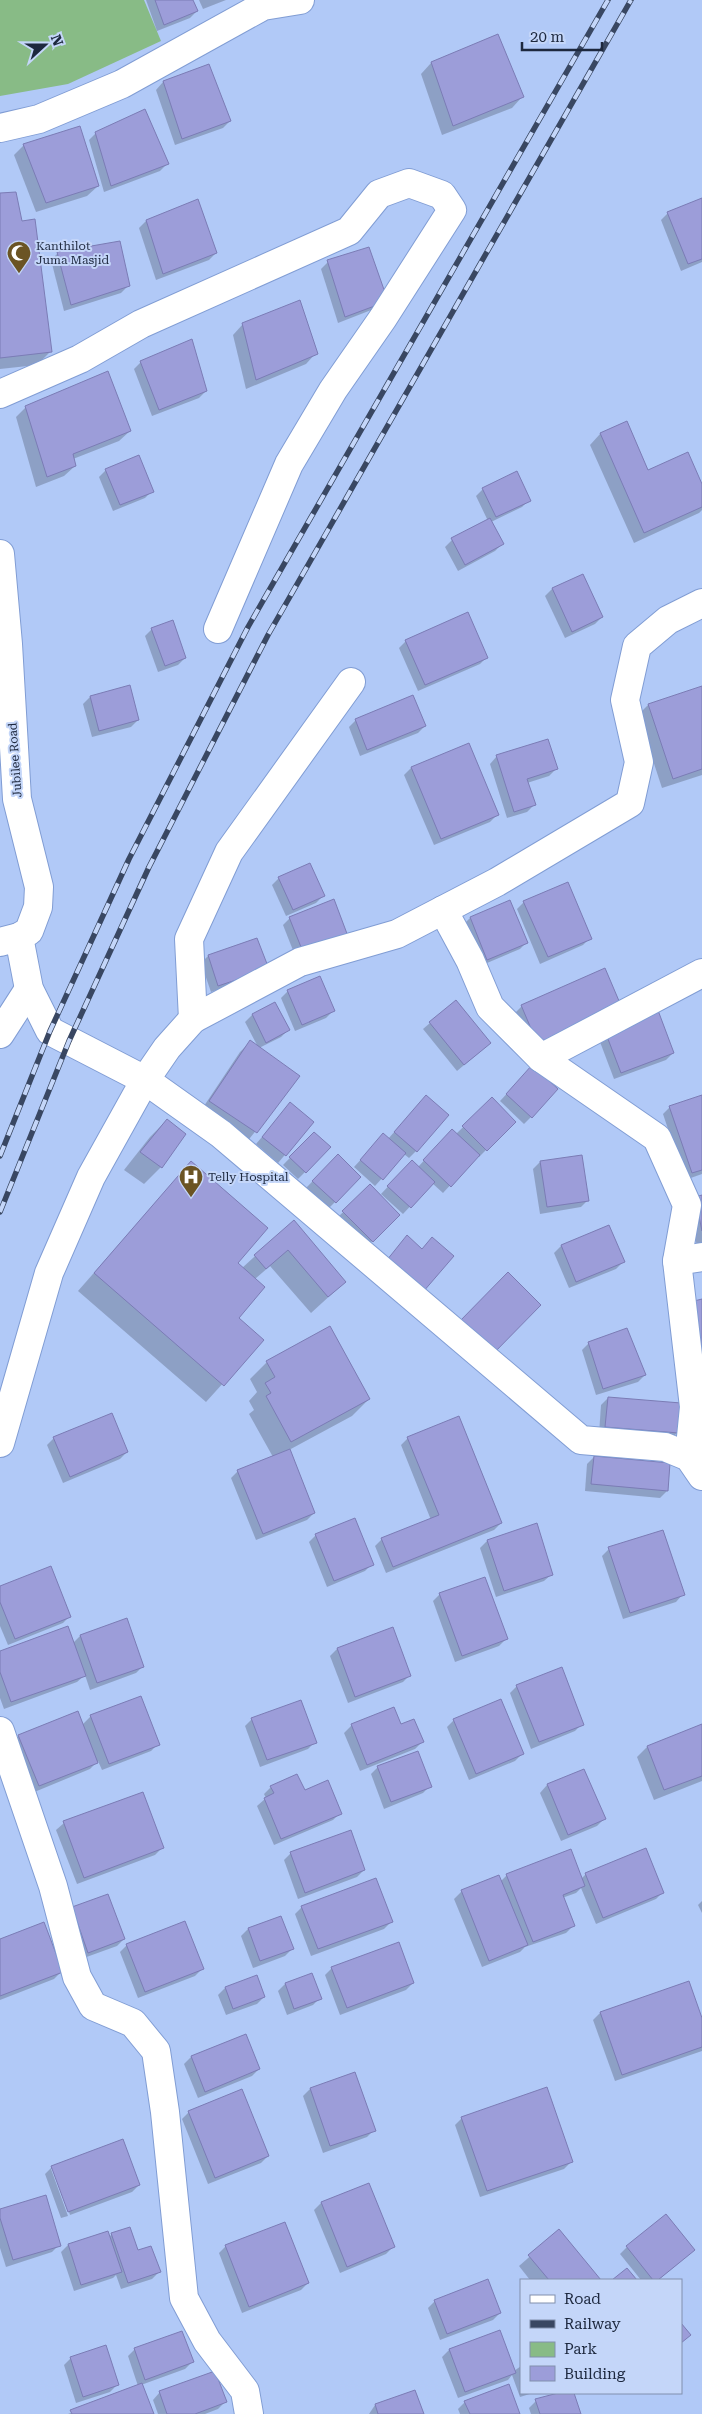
<svg xmlns="http://www.w3.org/2000/svg" width="702" height="2414" viewBox="0 0 702 2414" font-family="'Roboto Serif',serif">
	<style>
		.green { fill: #88bb86 }
		.shadow { fill: #0003 }
		.building { fill: #9c9dd9; stroke: #7b7cb5 }
		.lines { fill: none; stroke-linecap: round; stroke-linejoin: round }
		.minor-casing { stroke: #819dd4; stroke-width: 30 }
		.minor { stroke: #fff; stroke-width: 28 }
		.rail-casing { stroke: #394762; stroke-width: 5.5 }
		.rail { stroke: #c4d6f9; stroke-width: 4; stroke-dasharray: 11; stroke-linecap: butt }
		.labels { text-anchor: middle; stroke-width: 4; stroke-linejoin: round; paint-order: stroke }
		.poi-label { font-size: 12px; fill: #1d283e; stroke: #c4d6f9; text-anchor: start }
		.street-label { font-size: 12px; fill: #1d283e; stroke: #c4d6f9 }
	</style>
	<rect width="100%" height="100%" fill="#b1c9f7"/>
	<!-- green -->
	<path class="green" d="M0,0H144L161,41L68,84L0,96Z"/>
	<!-- shadow -->
	<g class="shadow">
		<path d="M146,0H192L197,11L190,18L157,31Z"/>
		<path d="M199,0H226L203,9Z"/>
		<path d="M497,35L522,97L512,108L442,135L421,74L431,63Z"/>
		<path d="M209,66L230,121L223,128L175,145L156,90L163,82Z"/>
		<path d="M96,133L167,164L160,171L104,192L89,140Z"/>
		<path d="M24,145L98,186L87,196L36,212L14,155Z"/>
		<path d="M0,195L50,352L37,365L0,369Z"/>
		<path d="M702,199V262L681,271L661,220L668,213Z"/>
		<path d="M198,200L216,253L209,260L156,280L139,228L146,221Z"/>
		<path d="M58,253L128,286L121,293L64,311L51,260Z"/>
		<path d="M328,262L379,307L338,323L321,269Z"/>
		<path d="M243,324L316,353L306,364L246,389L233,335Z"/>
		<path d="M141,362L206,391L199,398L152,416L134,369Z"/>
		<path d="M26,407L130,431L119,441L73,459L75,466L64,476L36,487L16,417Z"/>
		<path d="M626,423L648,471L702,487V510L699,513L634,543L590,445L600,434Z"/>
		<path d="M106,470L152,491L145,498L113,511L99,477Z"/>
		<path d="M483,489L529,500L522,507L491,522L502,544L495,551L458,571L445,547L452,540L488,521L476,496Z"/>
		<path d="M582,575L602,617L595,624L565,638L545,596L552,589Z"/>
		<path d="M152,629L185,658L178,665L158,672L145,636Z"/>
		<path d="M406,641L487,657L480,664L418,691L399,648Z"/>
		<path d="M702,687V775L662,788L638,715L648,705Z"/>
		<path d="M90,697L138,720L131,727L92,737L83,704Z"/>
		<path d="M356,720L425,726L418,733L360,756L349,727Z"/>
		<path d="M497,756L556,769L549,776L527,783L534,805L527,812L507,818L490,764Z"/>
		<path d="M411,768L497,815L490,822L434,845L404,775Z"/>
		<path d="M279,878L323,896L316,903L286,916L272,885Z"/>
		<path d="M334,901L298,963L283,925L290,918Z"/>
		<path d="M524,902L590,938L583,945L540,964L517,909Z"/>
		<path d="M470,918L527,942L520,949L480,966L463,925Z"/>
		<path d="M257,939L260,976L211,992L201,963L208,956Z"/>
		<path d="M604,970L531,1051L515,1013L522,1006Z"/>
		<path d="M288,991L333,1011L326,1018L295,1031L281,998Z"/>
		<path d="M275,1004L288,1030L281,1037L259,1048L299,1077L246,1143L200,1112L240,1052L250,1042L258,1047L245,1022L252,1015Z"/>
		<path d="M430,1023L482,1050L457,1071L423,1029Z"/>
		<path d="M597,1034L673,1053L666,1060L614,1079Z"/>
		<path d="M525,1074L531,1117L524,1124L500,1101Z"/>
		<path d="M702,1097V1174L685,1180L663,1114L670,1107Z"/>
		<path d="M492,1099L514,1122L479,1157L477,1156L443,1193L432,1183L403,1214L381,1194L412,1161L418,1167L445,1138L456,1134Z"/>
		<path d="M290,1104L312,1123L278,1163L256,1144Z"/>
		<path d="M419,1104L416,1151L409,1158L404,1154L375,1186L354,1167L377,1142L388,1139Z"/>
		<path d="M167,1120L184,1134L161,1167L144,1184L124,1170L150,1137Z"/>
		<path d="M314,1133L329,1148L298,1179L283,1165Z"/>
		<path d="M338,1155L360,1177L328,1209L306,1188Z"/>
		<path d="M191,1162L236,1263L242,1268L293,1222L345,1282L311,1313L270,1266L255,1279L237,1318L262,1340L206,1402L78,1291Z"/>
		<path d="M540,1162L588,1200L581,1207L540,1214L533,1169Z"/>
		<path d="M370,1186L399,1215L365,1248L336,1219Z"/>
		<path d="M702,1197V1251L698,1252L689,1205Z"/>
		<path d="M561,1246L623,1262L616,1269L569,1288L554,1253Z"/>
		<path d="M589,1343L645,1375L638,1382L596,1395L582,1350Z"/>
		<path d="M267,1362L369,1399L352,1416L289,1450L314,1513L307,1520L256,1540L231,1478L238,1471L273,1457L249,1414L254,1410L249,1401L257,1392L250,1379Z"/>
		<path d="M608,1398L677,1433L670,1440L599,1434L601,1405Z"/>
		<path d="M54,1438L127,1452L120,1459L63,1483L47,1445Z"/>
		<path d="M408,1438L501,1523L494,1530L386,1573L375,1546L382,1539L431,1520L401,1445Z"/>
		<path d="M594,1457L667,1491L660,1498L585,1491L587,1464Z"/>
		<path d="M316,1535L372,1564L365,1571L327,1587L309,1542Z"/>
		<path d="M487,1541L552,1574L544,1581L496,1597L480,1548Z"/>
		<path d="M609,1549L683,1594L676,1602L623,1619L602,1556Z"/>
		<path d="M0,1588L70,1616L63,1623L8,1645L0,1626Z"/>
		<path d="M440,1594L506,1639L499,1646L455,1662L433,1601Z"/>
		<path d="M80,1636L143,1666L136,1673L90,1690L85,1675L77,1682L4,1709L0,1698V1652L73,1643Z"/>
		<path d="M337,1649L410,1675L403,1682L348,1703L330,1656Z"/>
		<path d="M517,1686L582,1724L575,1731L531,1749L510,1693Z"/>
		<path d="M393,1709L400,1725L422,1742L415,1749L360,1771L344,1733L351,1726Z"/>
		<path d="M91,1716L158,1744L151,1751L102,1770L98,1761L90,1769L32,1793L12,1743L19,1736L82,1725Z"/>
		<path d="M252,1719L315,1742L308,1749L260,1767L245,1726Z"/>
		<path d="M454,1720L522,1754L515,1761L469,1780L447,1727Z"/>
		<path d="M702,1725V1781L654,1800L637,1757L647,1747Z"/>
		<path d="M378,1767L430,1786L423,1793L384,1809L371,1774Z"/>
		<path d="M584,1770L604,1819L597,1826L561,1841L540,1793L547,1785Z"/>
		<path d="M271,1787L304,1792L340,1813L333,1820L274,1845L257,1806L266,1798L264,1794Z"/>
		<path d="M142,1793L162,1848L155,1855L77,1884L56,1830L64,1823Z"/>
		<path d="M645,1850L663,1892L656,1899L596,1924L581,1888L576,1893L562,1898L573,1926L566,1933L525,1947L520,1952L482,1967L454,1899L461,1892L499,1876L501,1881L507,1875L581,1879L585,1875Z"/>
		<path d="M291,1853L364,1870L357,1877L298,1899L284,1860Z"/>
		<path d="M702,1901V1913L698,1905Z"/>
		<path d="M302,1907L391,1922L384,1929L311,1956L295,1914Z"/>
		<path d="M72,1908L124,1939L117,1946L81,1959Z"/>
		<path d="M280,1917L292,1949L285,1956L253,1968L241,1936L248,1929Z"/>
		<path d="M0,1940L61,1972L54,1979L0,2000Z"/>
		<path d="M127,1945L202,1969L195,1976L138,1998L120,1952Z"/>
		<path d="M332,1968L413,1983L406,1990L340,2015L325,1975Z"/>
		<path d="M688,1982L702,2021V2051L615,2081L593,2020L600,2013Z"/>
		<path d="M285,1984L320,1998L313,2005L287,2015L278,1991Z"/>
		<path d="M225,1988L264,1997L257,2004L226,2015L218,1995Z"/>
		<path d="M245,2036L259,2069L252,2076L198,2098L184,2064L191,2057Z"/>
		<path d="M355,2074L374,2130L367,2137L323,2153L303,2096L310,2089Z"/>
		<path d="M189,2112L268,2156L261,2163L208,2184L182,2119Z"/>
		<path d="M462,2118L571,2162L564,2169L480,2197L455,2125Z"/>
		<path d="M52,2167L139,2185L132,2192L70,2215L54,2169H51L68,2216L61,2218L45,2174Z"/>
		<path d="M368,2184L393,2247L386,2254L340,2273L314,2210L321,2203Z"/>
		<path d="M0,2210L59,2245L52,2252L6,2267L0,2248Z"/>
		<path d="M559,2231L599,2280H530L519,2266Z"/>
		<path d="M107,2232L109,2237L112,2234L137,2252L159,2272L152,2279L121,2289L116,2275L113,2278L74,2291L61,2252L68,2245Z"/>
		<path d="M226,2246L308,2283L301,2290L242,2313L219,2253Z"/>
		<path d="M627,2247L694,2250L658,2280H641L620,2254Z"/>
		<path d="M435,2301L500,2313L493,2320L440,2340L428,2308Z"/>
		<path d="M135,2349L192,2362L185,2369L141,2385L152,2414H68L138,2386L128,2356Z"/>
		<path d="M449,2350L514,2371L521,2366V2393H533L520,2397L512,2375L508,2380L458,2398L442,2357Z"/>
		<path d="M71,2358L117,2385L110,2392L76,2403L64,2365Z"/>
		<path d="M160,2392L225,2402L218,2409L205,2414H158L153,2400Z"/>
		<path d="M562,2393H573L579,2414H531L529,2408L536,2401Z"/>
		<path d="M465,2402L518,2414H460L458,2409Z"/>
		<path d="M375,2405L422,2414H369Z"/>
	</g>
	<!-- building -->
	<g class="building">
		<path d="M155,0H193L198,11L164,25Z"/>
		<path d="M498,34L524,97L453,126L431,62Z"/>
		<path d="M209,64L231,121L182,139L163,81Z"/>
		<path d="M145,109L169,164L111,186L95,132Z"/>
		<path d="M80,126L99,186L46,203L23,144Z"/>
		<path d="M16,192L22,221L35,219L52,352L0,358V193Z"/>
		<path d="M702,198V259L688,264L667,212Z"/>
		<path d="M198,199L217,253L163,274L146,220Z"/>
		<path d="M120,241L130,286L71,305L57,252Z"/>
		<path d="M369,247L388,301L345,317L327,260Z"/>
		<path d="M300,300L318,354L256,380L242,323Z"/>
		<path d="M192,339L207,391L159,410L140,361Z"/>
		<path d="M108,371L131,431L73,454L76,466L47,477L25,406Z"/>
		<path d="M627,421L648,470L688,452L702,484V507L644,533L600,433Z"/>
		<path d="M139,455L154,492L120,505L105,469Z"/>
		<path d="M517,471L531,501L496,517L482,488Z"/>
		<path d="M490,518L504,544L465,565L451,538Z"/>
		<path d="M583,574L603,617L572,632L552,588Z"/>
		<path d="M468,612L488,658L425,685L405,640Z"/>
		<path d="M173,620L186,658L165,666L151,628Z"/>
		<path d="M130,685L139,720L99,731L90,696Z"/>
		<path d="M702,686V769L673,779L648,704Z"/>
		<path d="M413,695L426,726L367,750L355,719Z"/>
		<path d="M548,739L558,769L527,779L536,805L514,812L496,755Z"/>
		<path d="M469,743L499,815L441,839L411,767Z"/>
		<path d="M310,863L325,896L293,910L278,877Z"/>
		<path d="M568,882L592,939L548,957L523,901Z"/>
		<path d="M334,899L349,939L305,957L289,917Z"/>
		<path d="M510,900L528,943L487,960L470,917Z"/>
		<path d="M257,938L269,969L218,986L208,955Z"/>
		<path d="M605,968L622,1008L538,1045L521,1005Z"/>
		<path d="M320,976L335,1011L302,1025L287,990Z"/>
		<path d="M456,1000L491,1043L464,1065L429,1022Z"/>
		<path d="M275,1002L290,1030L266,1043L252,1014Z"/>
		<path d="M656,1005L674,1053L621,1073L603,1026Z"/>
		<path d="M250,1040L300,1076L257,1133L209,1101Z"/>
		<path d="M532,1065L558,1089L532,1118L506,1094Z"/>
		<path d="M426,1095L449,1115L417,1152L394,1132Z"/>
		<path d="M702,1095V1170L692,1173L669,1106Z"/>
		<path d="M492,1097L516,1122L487,1151L462,1126Z"/>
		<path d="M290,1102L314,1122L286,1156L262,1137Z"/>
		<path d="M167,1119L186,1134L162,1168L140,1152Z"/>
		<path d="M452,1129L480,1155L451,1187L423,1160Z"/>
		<path d="M314,1132L331,1147L306,1173L289,1157Z"/>
		<path d="M383,1133L406,1153L383,1180L360,1160Z"/>
		<path d="M338,1154L361,1177L336,1203L312,1181Z"/>
		<path d="M582,1155L589,1201L547,1207L540,1161Z"/>
		<path d="M412,1160L435,1182L411,1208L387,1186Z"/>
		<path d="M191,1161L268,1228L238,1263L265,1287L239,1318L264,1340L224,1386L94,1273Z"/>
		<path d="M370,1184L400,1215L373,1242L342,1211Z"/>
		<path d="M702,1195V1231L695,1197Z"/>
		<path d="M294,1220L346,1282L328,1297L288,1250L266,1269L254,1255Z"/>
		<path d="M609,1225L625,1262L576,1282L561,1245Z"/>
		<path d="M407,1235L422,1249L432,1237L454,1256L423,1292L387,1260Z"/>
		<path d="M508,1272L541,1305L491,1356L458,1323Z"/>
		<path d="M702,1299V1360L690,1302Z"/>
		<path d="M330,1326L370,1399L291,1442L266,1396L271,1393L265,1383L275,1377L266,1361Z"/>
		<path d="M627,1328L646,1375L603,1389L588,1342Z"/>
		<path d="M608,1397L681,1403L679,1433L605,1427Z"/>
		<path d="M112,1413L128,1452L70,1477L53,1437Z"/>
		<path d="M459,1416L502,1523L393,1567L381,1538L439,1515L407,1437Z"/>
		<path d="M290,1449L315,1513L263,1534L237,1470Z"/>
		<path d="M594,1456L670,1463L668,1491L591,1484Z"/>
		<path d="M355,1518L374,1565L334,1581L315,1534Z"/>
		<path d="M537,1523L553,1575L504,1591L487,1540Z"/>
		<path d="M663,1530L685,1595L630,1613L608,1547Z"/>
		<path d="M51,1566L71,1617L15,1639L0,1602V1586Z"/>
		<path d="M485,1577L508,1639L462,1656L439,1593Z"/>
		<path d="M127,1618L144,1667L97,1683L80,1635Z"/>
		<path d="M68,1626L86,1676L11,1702L0,1672V1651Z"/>
		<path d="M393,1627L411,1676L355,1697L337,1648Z"/>
		<path d="M562,1667L584,1725L539,1742L516,1685Z"/>
		<path d="M141,1696L160,1745L109,1764L90,1715Z"/>
		<path d="M501,1699L524,1754L476,1774L453,1719Z"/>
		<path d="M301,1700L317,1743L267,1760L251,1718Z"/>
		<path d="M394,1707L401,1724L414,1719L424,1742L367,1765L351,1724Z"/>
		<path d="M78,1711L98,1763L39,1786L18,1735Z"/>
		<path d="M702,1724V1776L664,1790L647,1746Z"/>
		<path d="M418,1751L432,1787L391,1802L377,1766Z"/>
		<path d="M584,1769L606,1819L568,1835L547,1784Z"/>
		<path d="M297,1774L305,1790L328,1780L342,1814L281,1839L264,1798L274,1793L270,1786Z"/>
		<path d="M143,1792L164,1848L84,1878L63,1821Z"/>
		<path d="M351,1830L365,1870L305,1893L290,1852Z"/>
		<path d="M646,1848L664,1893L603,1918L585,1873Z"/>
		<path d="M571,1849L585,1886L563,1895L575,1926L533,1942L506,1874Z"/>
		<path d="M499,1875L528,1945L489,1961L461,1890Z"/>
		<path d="M376,1878L393,1922L318,1949L301,1906Z"/>
		<path d="M108,1894L125,1939L88,1953L72,1907Z"/>
		<path d="M281,1916L294,1949L260,1961L248,1928Z"/>
		<path d="M185,1921L204,1969L145,1992L126,1944Z"/>
		<path d="M44,1922L63,1972L0,1996V1939Z"/>
		<path d="M399,1942L414,1983L347,2008L331,1967Z"/>
		<path d="M312,1973L322,1999L294,2009L285,1983Z"/>
		<path d="M257,1975L265,1997L233,2009L225,1987Z"/>
		<path d="M689,1981L702,2018V2047L622,2075L600,2012Z"/>
		<path d="M246,2034L260,2069L205,2092L191,2056Z"/>
		<path d="M355,2072L376,2131L330,2146L310,2088Z"/>
		<path d="M547,2087L573,2162L487,2191L461,2117Z"/>
		<path d="M242,2089L269,2156L215,2178L188,2111Z"/>
		<path d="M123,2139L140,2185L68,2212L51,2166Z"/>
		<path d="M369,2183L395,2247L347,2267L321,2202Z"/>
		<path d="M46,2195L61,2246L13,2260L0,2218V2209Z"/>
		<path d="M666,2214L695,2250L658,2280H653L626,2246Z"/>
		<path d="M285,2222L309,2283L249,2307L225,2245Z"/>
		<path d="M130,2227L138,2250L151,2246L161,2272L128,2283L111,2233Z"/>
		<path d="M559,2229L601,2280H549L528,2255Z"/>
		<path d="M108,2231L122,2272L81,2285L68,2244Z"/>
		<path d="M627,2268L637,2280H612Z"/>
		<path d="M488,2279L501,2313L447,2334L434,2300Z"/>
		<path d="M681,2323L691,2335L681,2343Z"/>
		<path d="M500,2330L516,2373L465,2392L449,2349Z"/>
		<path d="M182,2331L194,2362L145,2380L134,2348Z"/>
		<path d="M106,2345L119,2385L83,2397L70,2357Z"/>
		<path d="M215,2371L227,2402L195,2414H167L159,2391Z"/>
		<path d="M142,2383L154,2414H72L70,2410Z"/>
		<path d="M509,2384L520,2414H470L464,2401Z"/>
		<path d="M415,2390L424,2414H378L375,2404Z"/>
		<path d="M558,2393H574L581,2414H540L535,2399Z"/>
	</g>
	<g class="lines">
		<defs>
			<g id="minor">
				<path d="M0,128L39,119L122,84L263,6L300,0"/>
				<path d="M0,394L80,359L141,324L349,231L379,194L409,183L442,195L452,210L383,318L333,390L289,464L218,629"/>
				<path d="M0,554L8,644L17,799L39,887L38,907L29,931L19,937L0,942"/>
				<path d="M443,910L470,960L490,1007L541,1058L657,1138L687,1205L677,1261"/>
				<path d="M19,937L29,989L50,1031L145,1080L221,1134L581,1440L665,1447L689,1457L702,1476"/>
				<path d="M193,1019L189,939L229,852L351,682"/>
				<path d="M0,1034L29,989"/>
				<path d="M541,1058L702,973"/>
				<path d="M0,1443L49,1273L91,1177L145,1080L167,1048L193,1019L300,962L397,934L497,882L630,803L639,762L625,700L637,646L668,620L702,603"/>
				<path d="M689,1457L694,1407L677,1261L702,1257"/>
				<path d="M0,1731L53,1886L77,1977L93,2006L133,2023L156,2051L165,2112L184,2298L207,2341L245,2391L249,2414"/>
			</g>
		</defs>
		<!-- minor casing -->
		<use href="#minor" class="minor-casing"/>
		<!-- minor -->
		<use href="#minor" class="minor"/>
		<defs>
			<g id="rail">
				<path d="M0,1156L50,1031L129,859L248,627L608,0"/>
				<path d="M0,1212L69,1041L149,867L268,635L631,0"/>
			</g>
		</defs>
		<!-- rail casing -->
		<use href="#rail" class="rail-casing"/>
		<!-- rail -->
		<use href="#rail" class="rail"/>
	</g>
	<!-- icons -->
	<defs>
		<symbol id="mosque-pin" viewBox="-11 -11 22 30"><path d="M0 17L-7.5 6A9.5 9.5 0 1 1 7.5 6Z" fill="#6b5424" stroke="#c4d6f9"/><path d="M3.5-4.9A6 6 0 1 0 3.5 4.9A5 5 0 1 1 3.5-4.9Z" fill="#fff"/></symbol>
		<symbol id="hospital-pin" viewBox="-11 -11 22 30"><path d="M0 17L-7.5 6A9.5 9.5 0 1 1 7.5 6Z" fill="#6b5424" stroke="#c4d6f9"/><path d="M-5-5h3v3.5h4V-5h3V5h-3V1.5h-4V5h-3Z" fill="#fff"/></symbol>
	</defs>
	<g fill-rule="evenodd">
		<use href="#mosque-pin" x="5" y="239" width="28" height="38"/>
		<use href="#hospital-pin" x="177" y="1163" width="28" height="38"/>
	</g>
	<g class="labels">
		<!-- poi labels -->
		<g class="poi-label">
			<text x="36" y="250">Kanthilot<tspan x="36" dy="14">Juma Masjid</tspan></text>
			<text x="208" y="1181">Telly Hospital</text>
		</g>
		<!-- street labels -->
		<g class="street-label">
			<text transform="translate(15 760) rotate(-94)" y="4">Jubilee Road</text>
		</g>
	</g>
	<!-- legend -->
	<rect x="520" y="2279" width="162" height="115" fill="#c4d6f9" stroke="#8190ae"/>
	<rect x="530" y="2295" width="25" height="8" fill="#ffffff" stroke="#8190ae"/>
	<text x="564" y="2304" font-size="15" fill="#1d283e">Road</text>
	<rect x="530" y="2320" width="25" height="8" fill="#394762" stroke="#8190ae"/>
	<text x="564" y="2329" font-size="15" fill="#1d283e">Railway</text>
	<rect x="530" y="2342" width="25" height="15" fill="#88bb86" stroke="#8190ae"/>
	<text x="564" y="2354" font-size="15" fill="#1d283e">Park</text>
	<rect x="530" y="2366" width="25" height="15" fill="#9c9dd9" stroke="#8190ae"/>
	<text x="564" y="2379" font-size="15" fill="#1d283e">Building</text>
	<!-- north arrow -->
	<g transform="translate(45 45) rotate(69)" stroke="#c4d6f9" stroke-width="4" paint-order="stroke">
	<path d="M0-4L9 19L0 12L-9 19Z" fill="#1d283e"/>
	<text y="-8" font-size="14" font-weight="bold" text-anchor="middle" fill="#1d283e">N</text>
	</g>
	<!-- scale -->
	<path d="M522 42v8h80v-8" fill="none" stroke="#1d283e" stroke-width="2.5"/>
	<text x="530" y="42" font-size="15" fill="#1d283e" stroke="#c4d6f9" stroke-width="4" paint-order="stroke">20 m</text>
</svg>
